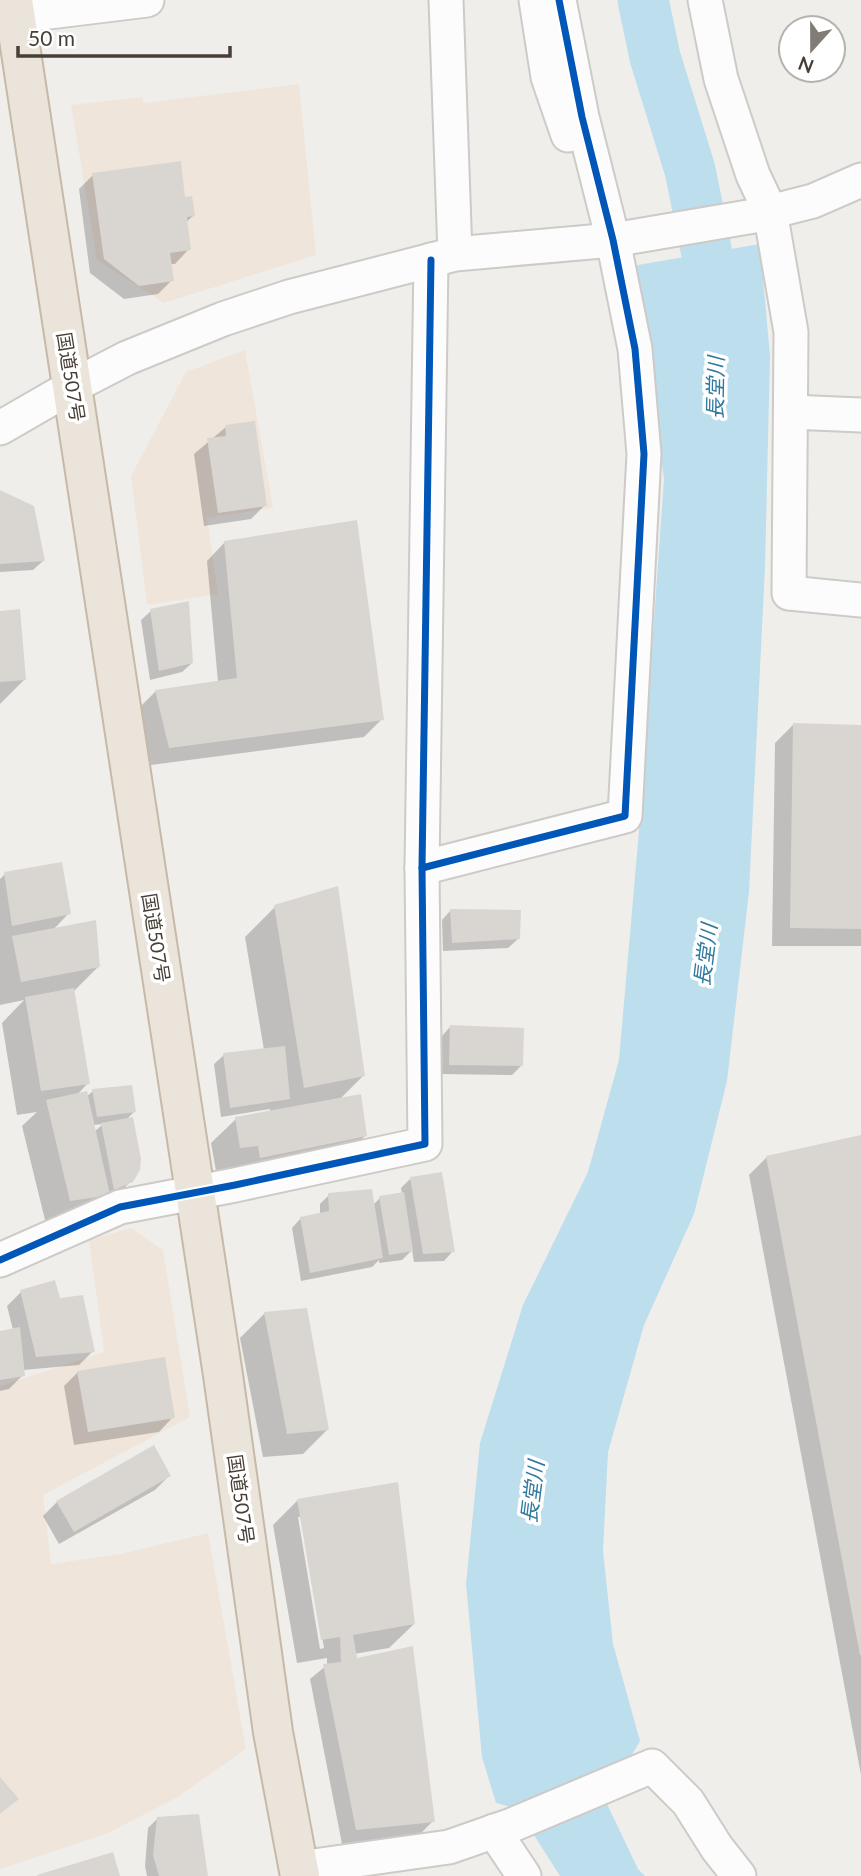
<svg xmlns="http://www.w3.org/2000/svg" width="861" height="1876" viewBox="0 0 861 1876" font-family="Lato,'Noto Sans JP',sans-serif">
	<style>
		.commercial { fill: #efe5db }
		.water { fill: #bddeed }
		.shadow { fill: #0003; fill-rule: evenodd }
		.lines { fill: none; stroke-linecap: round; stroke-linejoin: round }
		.river { stroke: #bddeed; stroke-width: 51 }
		.building { fill: #d9d6d2 }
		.minor-casing { stroke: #cdcac7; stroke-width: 37 }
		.highway-casing { stroke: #c7b9a7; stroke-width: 42 }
		.minor { stroke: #fdfcfc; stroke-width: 33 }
		.highway { stroke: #ebe4da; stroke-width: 38 }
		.cycleway-casing { stroke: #fff; stroke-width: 11 }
		.cycleway { stroke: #0057b8; stroke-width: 7 }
		.labels { text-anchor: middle; stroke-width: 7; stroke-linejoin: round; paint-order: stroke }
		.street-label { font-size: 19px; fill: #473f37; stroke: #fff }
		.water-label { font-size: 21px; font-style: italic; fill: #30799f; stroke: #fff }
	</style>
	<rect width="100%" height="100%" fill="#f0eeeb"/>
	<!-- commercial -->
	<g class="commercial">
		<path d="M299,84L316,255L164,303L97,260L71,105L142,97L144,103Z"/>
		<path d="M245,350L273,508L207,518L218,594L147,605L131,476L186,372Z"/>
		<path d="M131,1228L163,1250L190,1417L43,1495L51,1564L120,1554L208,1533L246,1749L176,1798L108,1833L0,1869V1386L104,1352L89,1240Z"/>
	</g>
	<!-- water -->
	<g class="water">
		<path d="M760,244L770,356L765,567L749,892L727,1081L694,1214L644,1325L608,1452L603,1551L613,1644L640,1741L630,1758L515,1808L496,1803L482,1757L466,1584L480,1443L523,1305L588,1172L619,1060L639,831L664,479L644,331L632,266Z"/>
		<path d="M606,1802L638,1869L645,1876H560L534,1835Z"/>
	</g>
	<!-- shadow -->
	<g class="shadow">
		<path d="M93,175L193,216L186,222L189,249L175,264H170L172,280L158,294L124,299L90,273L79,189Z"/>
		<path d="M226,427L265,505L251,519L204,526L194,454Z"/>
		<path d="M0,492L43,561L33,570L0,572Z"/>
		<path d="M225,542L382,719L364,737L151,765L138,709L156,691L218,682L207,561Z"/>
		<path d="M151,611L192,663L182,672L150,680L141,620Z"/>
		<path d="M0,613L24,680L0,704Z"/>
		<path d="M793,725L861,727V946H772L775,743Z"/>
		<path d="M5,874L69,913L53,930L98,967L74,991L88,1083L77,1095L86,1097L93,1091L134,1112L126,1120L131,1181L106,1206L46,1224L22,1126L37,1112L17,1115L2,1023L24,1000L0,1005V879ZM103,1124L94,1132L93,1125Z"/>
		<path d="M275,907L363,1076L339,1100L365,1136L340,1160L216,1171L211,1143L236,1119L270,1113V1109L221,1117L214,1064L224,1055L264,1050L245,937Z"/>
		<path d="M451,910L518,939L508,948L443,951L442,920Z"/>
		<path d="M450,1027L521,1066L512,1075L440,1074L441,1037Z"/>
		<path d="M861,1137V1775L749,1175L767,1157Z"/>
		<path d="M410,1179L453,1251L444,1261L414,1262L412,1250L402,1260L379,1263V1260L372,1267L301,1281L292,1228L301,1218L320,1214V1204L329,1195L373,1205L380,1198L402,1195L401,1188Z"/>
		<path d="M21,1292L59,1300L93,1351L79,1365L23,1370V1375L9,1389L0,1391V1332L13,1330L7,1306Z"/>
		<path d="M305,1310L328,1429L303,1454L263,1457L240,1338L264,1314Z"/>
		<path d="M78,1372L173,1417L159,1432L74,1445L64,1386Z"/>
		<path d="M169,1476L155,1490L59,1544L43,1516L57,1502Z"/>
		<path d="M298,1500L414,1624L389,1648L354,1654L433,1821L419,1835L342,1844L310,1679L327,1665V1658L297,1663L273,1525ZM298,1517H302L324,1648L320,1649Z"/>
		<path d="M158,1818L206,1876H147L145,1866L148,1828Z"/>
	</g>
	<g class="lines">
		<!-- river -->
		<path class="river" d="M643,0L655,57L690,170L718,309L717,321"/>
	</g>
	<!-- building -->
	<g class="building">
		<path d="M181,161L185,197L192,196L195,216L187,217L191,250L170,253L174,281L139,286L104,259L92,173Z"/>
		<path d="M255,421L267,506L218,513L207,438L226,436L225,425Z"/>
		<path d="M0,490L34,506L45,561L0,564Z"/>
		<path d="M357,520L384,720L169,748L155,690L237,678L224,541Z"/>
		<path d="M189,601L193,663L159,671L150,609Z"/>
		<path d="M20,609L26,680L0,682V611Z"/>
		<path d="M793,723L861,725V929L790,928Z"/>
		<path d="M62,862L71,914L12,926L4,872Z"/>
		<path d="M338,886L365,1076L304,1088L274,905Z"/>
		<path d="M450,909L521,910L520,939L452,943Z"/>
		<path d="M96,920L100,967L21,982L12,936Z"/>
		<path d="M74,988L90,1084L41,1091L25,997Z"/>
		<path d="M450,1025L524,1028L523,1066L449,1065Z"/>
		<path d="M285,1046L290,1099L230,1108L223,1053Z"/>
		<path d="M132,1085L136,1112L97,1117L92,1089Z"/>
		<path d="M87,1091L110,1195L70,1201L46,1100Z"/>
		<path d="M361,1094L367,1136L260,1158L258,1146L240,1148L235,1117Z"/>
		<path d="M133,1117L141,1159L140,1170L133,1182L114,1190L101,1123Z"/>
		<path d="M861,1135V1655H860L766,1156Z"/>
		<path d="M442,1172L455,1252L423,1254L410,1177Z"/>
		<path d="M372,1189L383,1258L310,1273L300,1217L329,1211L328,1193Z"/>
		<path d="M404,1192L413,1251L389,1255L379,1196Z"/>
		<path d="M55,1280L60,1298L83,1295L95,1352L36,1357L20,1290Z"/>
		<path d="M307,1308L329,1430L287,1434L264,1312Z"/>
		<path d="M20,1327L25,1376L0,1380V1331Z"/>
		<path d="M165,1357L175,1418L88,1432L77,1371Z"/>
		<path d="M154,1445L171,1476L74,1532L56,1501Z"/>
		<path d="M398,1482L415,1624L353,1635L357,1658L413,1646L435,1822L356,1830L323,1664L341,1662L340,1637L321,1640L297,1499Z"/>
		<path d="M0,1777L19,1799L0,1814Z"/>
		<path d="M199,1814L208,1876H159L153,1855L157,1817Z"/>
		<path d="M113,1852L120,1876H37V1875Z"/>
	</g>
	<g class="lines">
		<defs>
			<g id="minor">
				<path d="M446,0L455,254"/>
				<path d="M536,0L548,77L568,135"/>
				<path d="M705,0L721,79L753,175L770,211L791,332L789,593L861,600"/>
				<path d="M0,18L147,0"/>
				<path d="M791,412L861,415"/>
				<path d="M0,428L73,386L127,358L223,319L289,297L455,254L613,240L754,216L813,201L861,180"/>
				<path d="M422,868L625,816L644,454L635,349L613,240L582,117L559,0"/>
				<path d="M0,1260L120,1207L235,1185L425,1144L422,868L431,260"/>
				<path d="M494,1831L524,1876"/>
				<path d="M299,1868L449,1847L512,1825L652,1766L688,1802L717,1848L739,1876"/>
			</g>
			<path id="highway" d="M13,0L223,1375L273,1732L300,1876"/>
		</defs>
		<!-- minor casing -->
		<use href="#minor" class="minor-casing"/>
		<!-- highway casing -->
		<use href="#highway" class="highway-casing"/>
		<!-- minor -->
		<use href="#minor" class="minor"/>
		<!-- highway -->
		<use href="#highway" class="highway"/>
		<defs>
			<g id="cycleway">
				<path d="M422,868L625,816L644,454L635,349L613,240L582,117L559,0"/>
				<path d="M0,1260L120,1207L235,1185L425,1144L422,868L431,260"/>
			</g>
		</defs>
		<!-- cycleway casing -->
		<use href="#cycleway" class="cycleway-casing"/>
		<!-- cycleway -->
		<use href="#cycleway" class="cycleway"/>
	</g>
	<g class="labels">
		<!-- street labels -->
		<g class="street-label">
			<text transform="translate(71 377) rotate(81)" y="7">国道507号</text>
			<text transform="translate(156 938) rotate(81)" y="7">国道507号</text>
			<text transform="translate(241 1499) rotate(82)" y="7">国道507号</text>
		</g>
		<!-- water labels -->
		<g class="water-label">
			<text transform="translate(716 388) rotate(-89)" y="7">長堂川</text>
			<text transform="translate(706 955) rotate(-83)" y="7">長堂川</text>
			<text transform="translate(533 1492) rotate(-83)" y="7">長堂川</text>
		</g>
	</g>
	<!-- north arrow -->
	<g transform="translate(812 49) rotate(201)"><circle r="33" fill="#ffffff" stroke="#b5b2af" stroke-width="2"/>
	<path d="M0-5L12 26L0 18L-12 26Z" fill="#827c76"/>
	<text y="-10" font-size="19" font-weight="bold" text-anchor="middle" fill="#473f37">N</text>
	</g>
	<!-- scale -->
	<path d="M18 46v10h212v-10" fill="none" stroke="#473f37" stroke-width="3.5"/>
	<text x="28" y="46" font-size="21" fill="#473f37" stroke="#ffffff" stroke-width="5" paint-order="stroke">50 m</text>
</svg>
